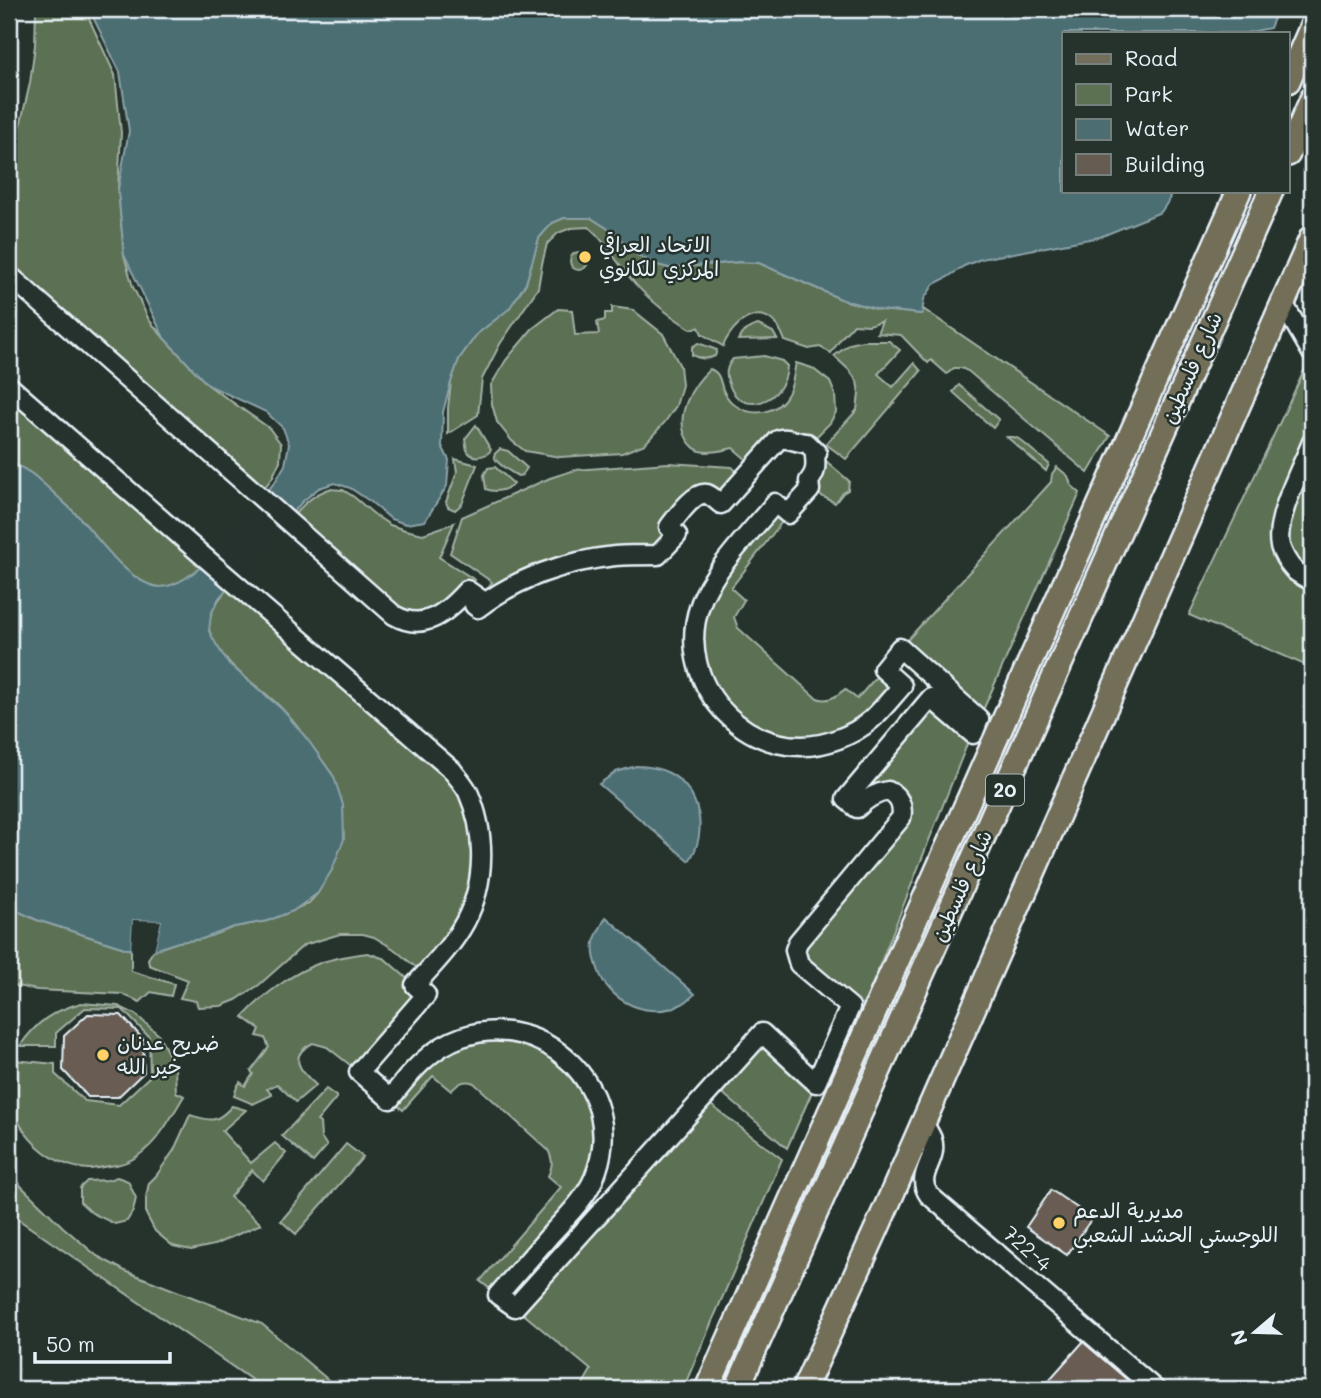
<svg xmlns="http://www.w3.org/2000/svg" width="1321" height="1398" viewBox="0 0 1321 1398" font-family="Mali,'Playpen Sans Arabic',sans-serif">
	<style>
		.green { fill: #5c7052; stroke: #a2b0a5; stroke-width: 2 }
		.water { fill: #4c6e73; stroke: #8aa2a8; stroke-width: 2 }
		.pier { fill: #26332d }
		.building { fill: #675c52; stroke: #e8f1f8; stroke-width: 2 }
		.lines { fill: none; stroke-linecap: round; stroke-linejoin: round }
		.minor-casing { stroke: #e8f1f8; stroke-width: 23 }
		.major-casing { stroke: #e8f1f8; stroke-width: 28 }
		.minor { stroke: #26332d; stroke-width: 18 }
		.major { stroke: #726e59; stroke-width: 23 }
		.poi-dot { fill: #ffd166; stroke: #26332d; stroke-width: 2.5 }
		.labels { text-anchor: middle; stroke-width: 5; stroke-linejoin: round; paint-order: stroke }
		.shield { fill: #26332d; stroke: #aeb8bb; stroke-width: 2 }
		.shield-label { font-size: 19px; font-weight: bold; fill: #e8f1f8 }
		.poi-label { font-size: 21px; fill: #e8f1f8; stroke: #26332d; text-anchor: start }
		.street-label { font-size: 21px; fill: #e8f1f8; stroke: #26332d }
	</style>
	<rect width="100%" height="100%" fill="#26332d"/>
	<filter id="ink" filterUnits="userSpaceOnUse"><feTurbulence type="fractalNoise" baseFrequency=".0143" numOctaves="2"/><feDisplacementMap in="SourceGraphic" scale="14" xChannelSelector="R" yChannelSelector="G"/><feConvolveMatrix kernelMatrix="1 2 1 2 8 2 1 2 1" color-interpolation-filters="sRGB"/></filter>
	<g filter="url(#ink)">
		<!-- green -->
		<g class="green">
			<path d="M36,9H83L86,12L115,75L121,133L118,189L124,255L133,287L149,320L164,338L208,385L269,428L281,444L280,461L272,478L258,496L9,275V154L21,122L30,83L35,45Z"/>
			<path d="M564,218H591L615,233L634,253L654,264L669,268L739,262L759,263L843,300L880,310L922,314L923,309L1110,436L1088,473L968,371L961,368H954L947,374L931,360L928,363L901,335L877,333L882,321L869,325L854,324L842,337L831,353L820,347L809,349L785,341C771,300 738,313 723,346L702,334L699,327L691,329C665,313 642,295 624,270C612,255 604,240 589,227L571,228L558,233L547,244L542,264L538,288L500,344L482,379L478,415L448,434V408L451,382L459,359L477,334L508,309L526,283L539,238L552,223Z"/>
			<circle cx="579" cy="261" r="9"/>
			<path d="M612,307L633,310L663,334L680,366L682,385L676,406L665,422L645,444L622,453L560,457L525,451L512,441L497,422L492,404L491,385L506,360L532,329L558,309L572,310L575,335L599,334L597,322L605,320V313H612Z"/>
			<path d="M758,325L773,332L777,339L738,340C742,331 749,327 758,325Z"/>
			<path d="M862,341H889L900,350L878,374L893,387L914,363L921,371L846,459L826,444L857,410L859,393L857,381L849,370L834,356L850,344Z"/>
			<path d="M698,343L717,350L715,356C707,360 700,359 692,355V347Z"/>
			<path d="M1312,354V668L1189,615Z"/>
			<path d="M764,356L782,361L787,366C786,403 740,418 729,384C725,374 726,367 733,359Z"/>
			<path d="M796,363L812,368L830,382L835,394L836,412L830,423L817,436L807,443L789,439L754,466L733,448C723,450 710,454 700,451C694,449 690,444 687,439C674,416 692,385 710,369C722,374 719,382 724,392C736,415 767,420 784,400C793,389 793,376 796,363Z"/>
			<path d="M959,385L999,420L993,428L953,392Z"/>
			<path d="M9,387L207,562C195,572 177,587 160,587C128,585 97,535 76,514C62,501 47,486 32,474C25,469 16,465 9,461Z"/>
			<path d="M476,425L491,450C486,457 472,460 467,450C466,447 466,443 465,439Z"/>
			<path d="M1007,437H1014L1019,439L1049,464L1046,471Z"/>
			<path d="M500,449L508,451L527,468L522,475L518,476C514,474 496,463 495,458C493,453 497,452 500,449Z"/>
			<path d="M817,453L849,481L848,490L843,493L835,503L810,490Z"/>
			<path d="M455,459L477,465L462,504L455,510L448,507L446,502L457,472Z"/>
			<path d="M668,463L732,467L744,478L721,504L703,494L658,555L617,556L480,599L492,582L450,553L462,517L550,478L575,470Z"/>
			<path d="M495,467L514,484C506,490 496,493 486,489L484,475L488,468Z"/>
			<path d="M1057,467L1068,476L1071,485L1080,493L979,719L900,648L1051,482L1052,474Z"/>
			<path d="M329,489L343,490L354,497L375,515L390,525L405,530L423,534L454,523L439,557L475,580L452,606L401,619L288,522C300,508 311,495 329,489Z"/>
			<path d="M775,503L788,514L731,588L744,600L734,617L738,628L815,697C827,703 836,697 845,689L857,699L883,669L902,686L864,726L778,744L710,693L697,619Z"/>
			<path d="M233,582L467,790L479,884L424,974L394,949L374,937L363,934H340L304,945L259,985L236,1000L221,1006L198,1007L196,1001L180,998L188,980L149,965L148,959L154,950L178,942L202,939L234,927L267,921L309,903L318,893L334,777C318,755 303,732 285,712C264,688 236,676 219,649C215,643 210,636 209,629C208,610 222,595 233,582Z"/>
			<path d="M931,698L969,739L866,1000L857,1008L799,964L798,942L901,818L898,798L846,799Z"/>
			<path d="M9,906L11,908L37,920L131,950V971L174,984L171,996L151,992L140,1002L122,994L37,990L12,985L9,983Z"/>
			<path d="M368,953L385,959L426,995L359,1072L327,1047L313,1043C287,1056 300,1071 316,1085L296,1102L277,1084L267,1089L272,1095L253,1104L234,1096L237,1087L240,1082L245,1086L253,1074L251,1071L269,1047L265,1038L257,1036L260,1029L243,1017C263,995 292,973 320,963C336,957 352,955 368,953Z"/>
			<path d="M81,1003L118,1006L135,1014L159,1035L175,1068L176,1092L184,1096C171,1117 159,1141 139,1155C130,1162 120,1165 109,1166C102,1167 95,1169 88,1169C52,1166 20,1138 12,1103C9,1088 12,1075 14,1060L55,1064V1074L85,1101L119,1105L150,1076L149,1037L122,1009L85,1008L56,1033V1046H20C37,1021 53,1011 81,1003Z"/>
			<path d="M762,1033L816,1083L787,1148L714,1086Z"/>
			<path d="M522,1034L589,1085L597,1170L498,1295L480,1281L561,1187L548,1176C553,1165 553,1160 548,1150L474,1083C463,1079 458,1084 451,1091L433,1076L403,1110L390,1099L437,1049Z"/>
			<path d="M326,1089L337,1097L317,1121L320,1123L321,1137L327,1146L313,1162L282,1136Z"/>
			<path d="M703,1099L782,1159L683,1389H588L583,1384L591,1370L515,1307Z"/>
			<path d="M232,1106L246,1110L222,1131L251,1163L275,1143L286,1153L263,1181L252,1170L230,1197L261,1224L214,1245L191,1250L173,1246L155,1231L146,1214V1197L149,1183L156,1176L174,1150L190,1115C211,1121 216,1124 232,1106Z"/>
			<path d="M346,1144L363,1157L296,1234L281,1221Z"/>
			<path d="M9,1167L21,1186L63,1227L97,1256L125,1271L262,1324L339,1389H265L9,1213Z"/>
			<path d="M117,1177L128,1181L136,1198L133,1211L127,1221L115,1224L92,1213L80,1202V1188L87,1181L108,1180Z"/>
		</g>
		<!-- water -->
		<g class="water">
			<path d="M89,9H1278L1270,28L1246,33H1064V191H1171L1169,200L1161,212L1100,237L981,259L964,266L948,277L934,284L924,299L922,314L880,310L843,300L759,263L739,262L669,268L654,264L634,253L615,233L591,218H564L552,223L539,238L526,283L509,309L477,334L459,359L451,382L443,412L442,446L449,460L447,486L425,521L406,524L391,519L371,502L350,488L335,483L319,488L302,502L219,598L211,614L209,631L216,644L228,663L283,710L308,740L334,777L343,805L344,839L332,870L318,893L293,911L267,921L234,927L202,939L178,942L154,950L161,921L133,920L131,950L37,920L11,908L9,906V461C16,465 25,469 32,474C47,486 62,501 76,514C97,535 128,585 160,587C177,587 195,572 207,562L275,482L285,465L289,444L283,428L266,412L208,385L164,338L124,255L118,189L129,131L120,72Z"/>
			<path d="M636,766C647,766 659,768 669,773C700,789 709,833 689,861L599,784L616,772Z"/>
			<path d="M606,917L695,994C691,997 687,1002 682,1004C650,1021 608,1002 598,969C595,960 592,951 594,942C596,934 602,925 606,917Z"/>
		</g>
		<!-- pier -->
		<g class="pier">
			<path d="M258,496L289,523L236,584L206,558Z"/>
			<path d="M133,920L161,921L154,950H151L157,924H136L134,950H131Z"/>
		</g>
		<!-- building -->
		<g class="building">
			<path d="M88,1014L121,1015L143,1039L144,1072L118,1097H88L63,1070L64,1036Z"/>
			<path d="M1051,1190L1092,1218L1067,1255L1026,1227Z"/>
			<path d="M1083,1342L1138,1389H1062L1050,1379Z"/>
		</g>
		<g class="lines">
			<defs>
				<g id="minor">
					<path d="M9,275L394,615C425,633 448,611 467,590L480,599L474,605L478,608C516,578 567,561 615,556C629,555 644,555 658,555L677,535L669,527C676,518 694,491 707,494C712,496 717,501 721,504L778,440C787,436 797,443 807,443L817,453L815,456C816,466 816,473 809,481L810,490L788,514L775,503C752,531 711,572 700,605C671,688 756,771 838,739C870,727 881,710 902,686L883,669L900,648L979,719L973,734L931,698L846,799L857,808C866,799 875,793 888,791C899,796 904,806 901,818L798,942L795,950L799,964L850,1007L816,1083L762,1033L515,1307L498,1295C515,1275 533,1255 551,1234C568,1215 589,1196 597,1170C625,1088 543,1009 462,1037C430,1048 410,1073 390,1099L359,1072L426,995L415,985C433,965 452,946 465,922C486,883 486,832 468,792C464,784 457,777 452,770L202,555L9,386"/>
					<path d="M1283,303L1312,353"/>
					<path d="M1312,442C1302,467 1274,519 1280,546C1282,553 1288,564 1294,570C1298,574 1306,578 1312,581"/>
					<path d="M923,1123C926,1128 930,1134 932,1139C939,1160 914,1175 929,1195L1155,1389"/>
				</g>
				<g id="major">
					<path d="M1288,81L1312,26"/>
					<path d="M1288,154L1312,99"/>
					<path d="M707,1389L1239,191"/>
					<path d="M737,1389L1271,191"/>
					<path d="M804,1389L877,1228L1312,237"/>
				</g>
			</defs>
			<!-- minor casing -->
			<use href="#minor" class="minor-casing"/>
			<!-- major casing -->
			<use href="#major" class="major-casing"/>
			<!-- minor -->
			<use href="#minor" class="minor"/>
			<!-- major -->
			<use href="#major" class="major"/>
		</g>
	</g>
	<!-- markers -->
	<g class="poi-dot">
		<circle cx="585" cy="257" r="7"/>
		<circle cx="103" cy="1055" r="7"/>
		<circle cx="1059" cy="1223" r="7"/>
	</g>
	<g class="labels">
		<!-- shield labels -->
		<rect class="shield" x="986" y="774.5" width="38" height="31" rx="5"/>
		<g class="shield-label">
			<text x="1005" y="797">20</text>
		</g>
		<!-- poi labels -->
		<g class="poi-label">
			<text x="599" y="252">الاتحاد العراقي<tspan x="599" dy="24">المركزي للكانوي</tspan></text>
			<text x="117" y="1050">ضريح عدنان<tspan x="117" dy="24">خير الله</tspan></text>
			<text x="1073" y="1218">مديرية الدعم<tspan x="1073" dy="24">اللوجستي الحشد الشعبي</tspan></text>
		</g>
		<!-- street labels -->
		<g class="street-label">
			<text transform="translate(1192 368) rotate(-66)" y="7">شارع فلسطين</text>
			<text transform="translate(962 886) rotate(-66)" y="7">شارع فلسطين</text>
			<text transform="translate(1027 1249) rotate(41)" y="7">722-4</text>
		</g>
	</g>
	<!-- margin -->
	<rect width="1321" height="1398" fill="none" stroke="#26332d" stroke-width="35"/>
	<rect x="18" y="18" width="1286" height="1363" fill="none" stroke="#e8f1f8" stroke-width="2.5" filter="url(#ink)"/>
	<!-- legend -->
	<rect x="1062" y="32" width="228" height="161" fill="#26332d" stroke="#747f7e" stroke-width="2"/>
	<rect x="1076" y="54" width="35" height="10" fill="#726e59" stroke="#747f7e" stroke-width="2"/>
	<text x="1125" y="66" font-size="21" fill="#e8f1f8">Road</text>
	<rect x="1076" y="84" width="35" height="21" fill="#5c7052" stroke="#747f7e" stroke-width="2"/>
	<text x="1125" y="102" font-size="21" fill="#e8f1f8">Park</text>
	<rect x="1076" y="119" width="35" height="21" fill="#4c6e73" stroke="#747f7e" stroke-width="2"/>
	<text x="1125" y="136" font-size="21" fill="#e8f1f8">Water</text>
	<rect x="1076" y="154" width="35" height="21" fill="#675c52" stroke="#747f7e" stroke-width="2"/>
	<text x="1125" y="172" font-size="21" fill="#e8f1f8">Building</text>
	<!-- north arrow -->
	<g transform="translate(1255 1332) rotate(251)" stroke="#26332d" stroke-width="5" paint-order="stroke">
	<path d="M0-5L12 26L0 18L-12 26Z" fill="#e8f1f8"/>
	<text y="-10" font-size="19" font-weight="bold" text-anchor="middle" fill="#e8f1f8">N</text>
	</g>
	<!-- scale -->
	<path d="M35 1352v10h135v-10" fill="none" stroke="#e8f1f8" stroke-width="3.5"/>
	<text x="46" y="1352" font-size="21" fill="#e8f1f8" stroke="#26332d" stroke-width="5" paint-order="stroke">50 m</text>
</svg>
